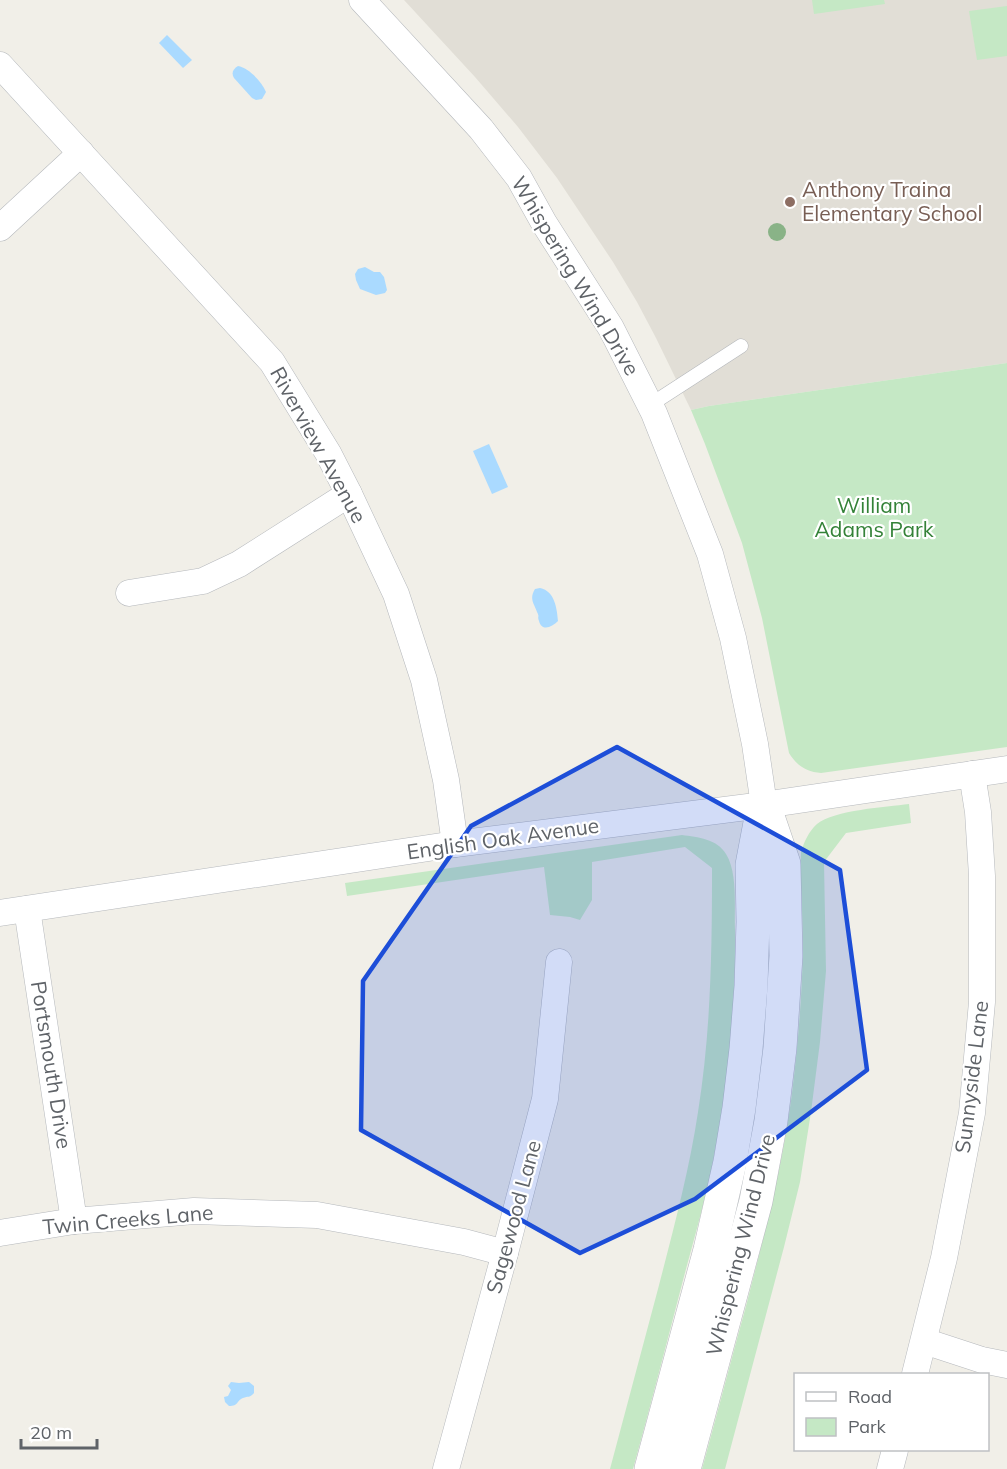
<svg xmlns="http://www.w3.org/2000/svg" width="1007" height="1469" viewBox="0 0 1007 1469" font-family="Mulish,sans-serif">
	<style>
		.education { fill: #e1ded6 }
		.green { fill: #c5e8c5 }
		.water { fill: #aadaff }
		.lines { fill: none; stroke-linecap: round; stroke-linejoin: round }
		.lane-casing { stroke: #b5b8bc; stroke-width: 15 }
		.street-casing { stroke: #b5b8bc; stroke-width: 27 }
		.secondary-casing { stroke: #b6babf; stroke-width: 34 }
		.lane { stroke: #fff; stroke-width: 14 }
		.street { stroke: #fff; stroke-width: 26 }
		.secondary { stroke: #fff; stroke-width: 33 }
		.tree { fill: #89b387 }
		.marked { fill: #1d4ed8; fill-opacity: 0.2; stroke: #1d4ed8; stroke-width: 4.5; stroke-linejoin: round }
		.education-dot { fill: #8d6e63; stroke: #fff; stroke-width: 2 }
		.labels { text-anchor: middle; stroke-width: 4.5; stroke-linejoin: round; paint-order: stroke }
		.education-label { font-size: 21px; fill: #785e54; stroke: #fff; text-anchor: start }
		.street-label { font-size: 21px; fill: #5f6368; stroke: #fff }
		.park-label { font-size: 21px; fill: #348238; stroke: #fff }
	</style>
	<rect width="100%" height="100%" fill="#f1efe8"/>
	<!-- education -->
	<path class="education" d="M404,0H1007V363L709,406L691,410L656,338L637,302L613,262L557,178L518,127L475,77Z"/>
	<!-- green -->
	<g class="green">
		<path d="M812,0H884L885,4L814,14Z"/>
		<path d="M1007,6V56L977,60L969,11Z"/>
		<path d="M1007,363V747L821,773C807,772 797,766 789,753L762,618L742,543L705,444L691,410L709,406Z"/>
		<path d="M909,804L911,823L846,833L824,862L826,971L820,1042L811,1112L800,1182L784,1247L725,1469H702C717,1415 731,1360 746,1306C764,1236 783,1165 792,1093C798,1045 802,996 803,947C803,916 800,884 801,852C804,842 809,831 817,824C834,810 886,807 909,804Z"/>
		<path d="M682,835C698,837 717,839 726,854C738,873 734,908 735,930C736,1006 728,1082 714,1156C706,1199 693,1242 682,1284C666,1346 650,1407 633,1469H610C626,1409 642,1349 658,1289C673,1231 689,1172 698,1112C711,1031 712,950 712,868L685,847L592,862V900L580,920L570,917L550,915L544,867L347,896L345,883Z"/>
	</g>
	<!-- water -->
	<g class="water">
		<path d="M167,35L192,60L183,68L159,43Z"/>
		<path d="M238,66C249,68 262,82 266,92L262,99L256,100L252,98L234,78C231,73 233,69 238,66Z"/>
		<path d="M365,267L374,272H380L384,277L387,290L385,293L376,295L360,289L356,280L355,274L358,269Z"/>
		<path d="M489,444L508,487L492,494L473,451Z"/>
		<path d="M540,588C555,591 557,609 558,621C552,627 542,632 539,621C537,615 540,618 537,612C534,603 529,599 535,589Z"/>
		<path d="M231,1382L239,1383L249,1382L254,1386V1393C250,1398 248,1396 243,1398C236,1401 239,1406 229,1406L225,1402L224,1397L228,1396L231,1390L228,1386Z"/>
	</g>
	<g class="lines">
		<defs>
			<path id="lane" d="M650,405L741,346"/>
			<g id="street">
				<path d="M362,0L481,129L519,178L544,223L611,328L654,413L710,554L733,638L755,744L764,805"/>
				<path d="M0,65L272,362L328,453L349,494L396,594L424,680L446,780L455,844"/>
				<path d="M0,228L81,153"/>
				<path d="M129,593L203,581L239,564L349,494"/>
				<path d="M27,909L74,1221"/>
				<path d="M0,913L455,844L764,805L1007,769"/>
				<path d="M0,1233L74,1221L194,1211L317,1215L464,1242L505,1253"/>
				<path d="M924,1341L982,1360L1007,1365"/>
				<path d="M915,1374L944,1258L972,1113L982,1002V876L978,812L972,774"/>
				<path d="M446,1469L505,1253L545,1099L559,962"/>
				<path d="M890,1469L895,1450"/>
			</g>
			<g id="secondary">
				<path d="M651,1469L710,1250L730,1162L739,1108L746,1049L751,986L753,922L752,865L763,807"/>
				<path d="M684,1469L756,1201L771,1121L780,1048L786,956L784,864L764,805"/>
			</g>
		</defs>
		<!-- lane casing -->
		<use href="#lane" class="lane-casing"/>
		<!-- street casing -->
		<use href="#street" class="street-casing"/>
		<!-- secondary casing -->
		<use href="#secondary" class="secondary-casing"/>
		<!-- lane -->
		<use href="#lane" class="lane"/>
		<!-- street -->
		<use href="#street" class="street"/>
		<!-- secondary -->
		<use href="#secondary" class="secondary"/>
	</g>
	<!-- trees -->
	<circle class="tree" cx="777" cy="232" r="9"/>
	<!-- marked area -->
	<path class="marked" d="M617,747L840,870L867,1070L695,1199L580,1253L361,1130L363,981L471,826Z"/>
	<!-- markers -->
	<circle class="education-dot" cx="790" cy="202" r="6"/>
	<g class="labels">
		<!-- education labels -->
		<g class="education-label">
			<text x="802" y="197">Anthony Traina<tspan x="802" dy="24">Elementary School</tspan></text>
		</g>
		<!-- street labels -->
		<g class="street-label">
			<text transform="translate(575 276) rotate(59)" y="7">Whispering Wind Drive</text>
			<text transform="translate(318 445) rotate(61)" y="7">Riverview Avenue</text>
			<text transform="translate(503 839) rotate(-8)" y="7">English Oak Avenue</text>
			<text transform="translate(51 1065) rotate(81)" y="7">Portsmouth Drive</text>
			<text transform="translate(972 1077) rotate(-83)" y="7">Sunnyside Lane</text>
			<text transform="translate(514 1217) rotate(-75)" y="7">Sagewood Lane</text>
			<text transform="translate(128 1220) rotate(-5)" y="7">Twin Creeks Lane</text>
			<text transform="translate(741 1245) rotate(-76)" y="7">Whispering Wind Drive</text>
		</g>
		<!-- park labels -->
		<g class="park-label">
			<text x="874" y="513">William<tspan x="874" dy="24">Adams Park</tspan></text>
		</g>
	</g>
	<!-- legend -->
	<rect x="794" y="1373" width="195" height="78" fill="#ffffff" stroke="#bfc1c3" stroke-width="1.5"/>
	<rect x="806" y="1392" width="30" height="9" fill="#ffffff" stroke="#bfc1c3" stroke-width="1.5"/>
	<text x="848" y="1403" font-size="18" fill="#5f6368">Road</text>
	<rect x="806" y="1418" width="30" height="18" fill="#c5e8c5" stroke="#bfc1c3" stroke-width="1.5"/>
	<text x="848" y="1433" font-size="18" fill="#5f6368">Park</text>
	<!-- scale -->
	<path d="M21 1439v9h76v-9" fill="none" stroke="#5f6368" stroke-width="3"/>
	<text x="30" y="1439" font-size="18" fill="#5f6368" stroke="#ffffff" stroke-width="4.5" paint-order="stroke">20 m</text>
</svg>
